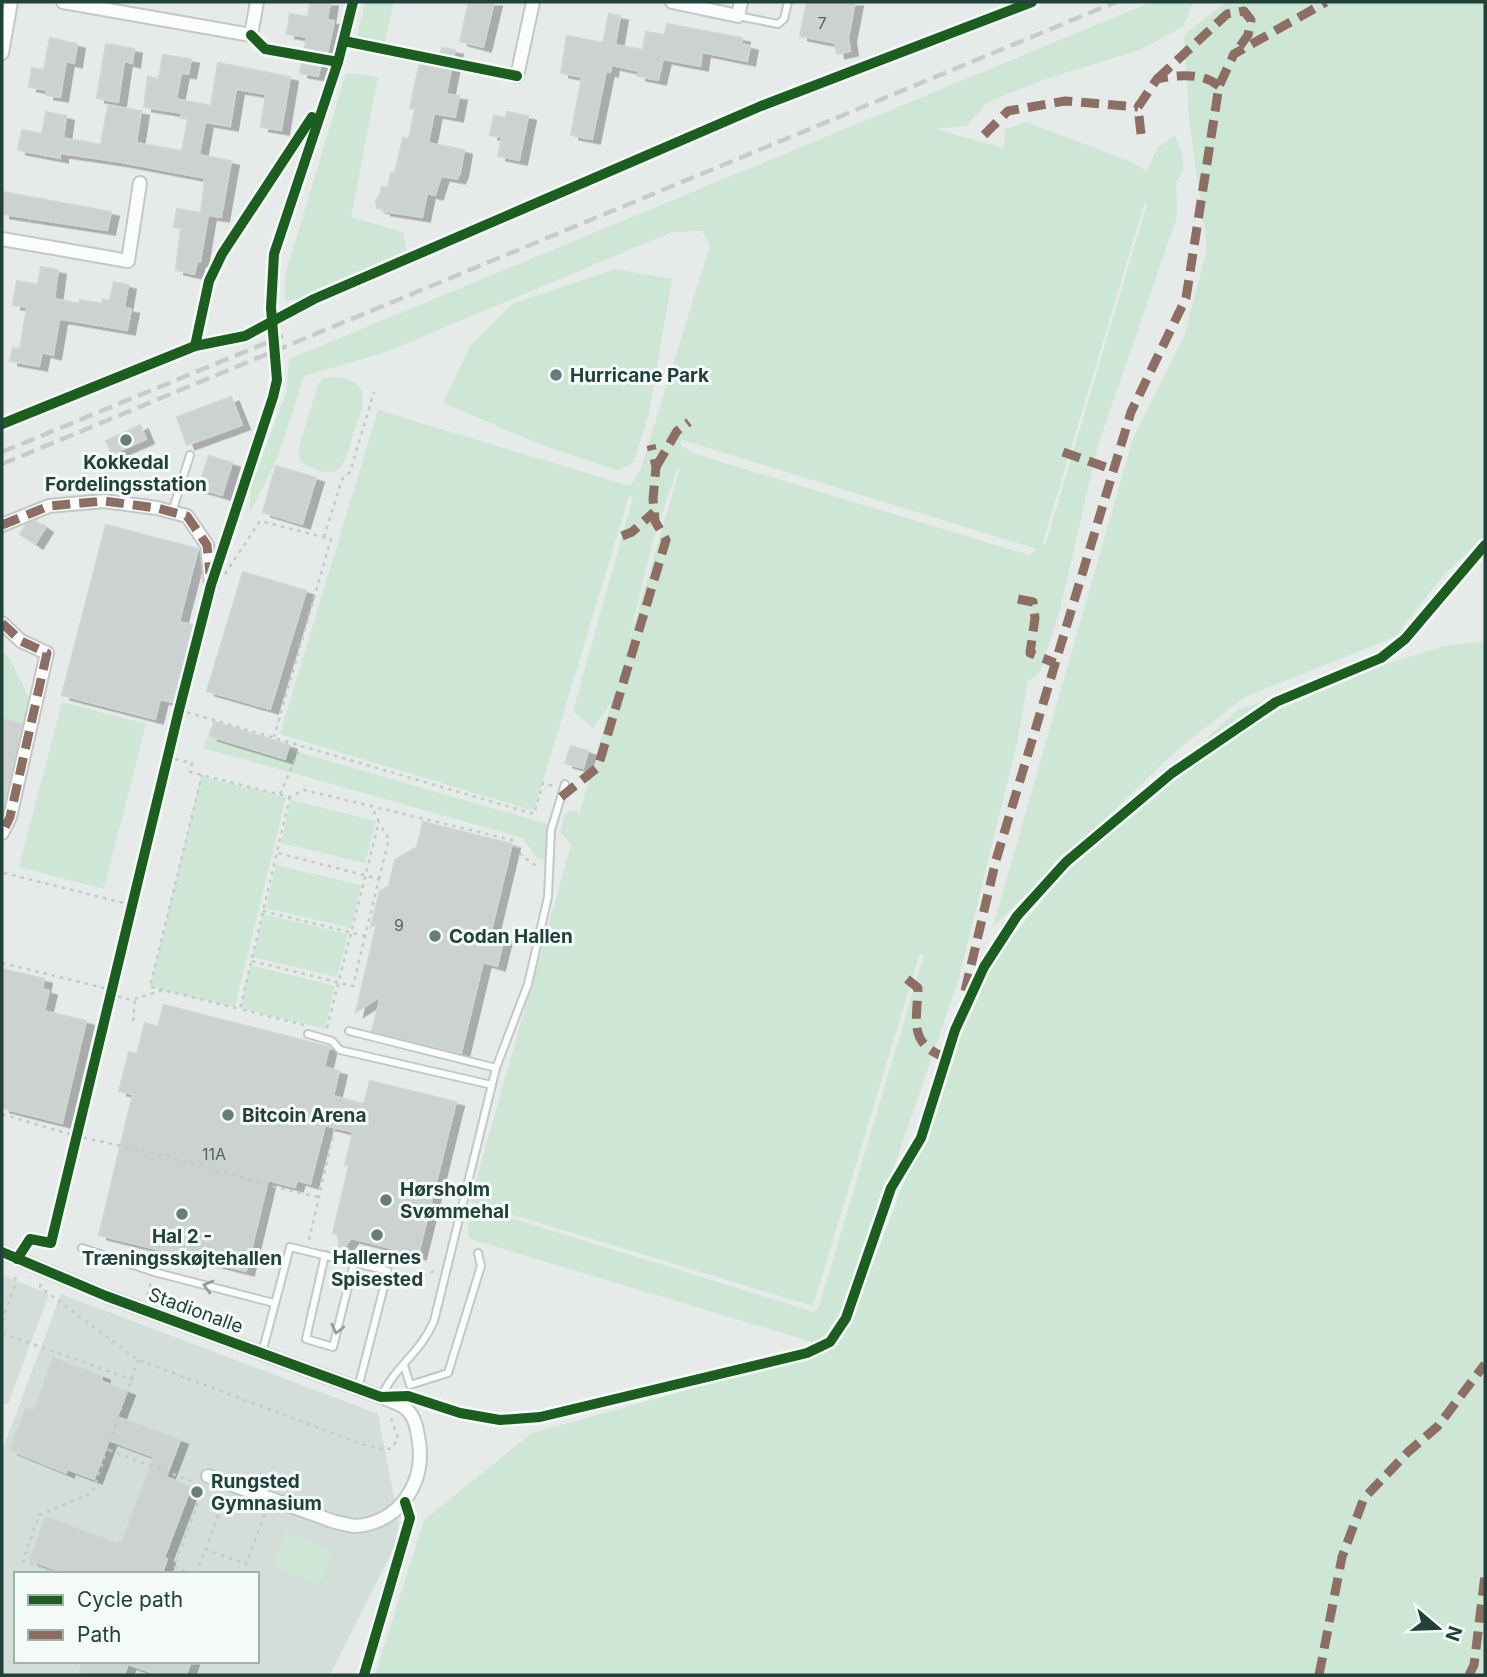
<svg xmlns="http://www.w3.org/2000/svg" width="1487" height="1677" viewBox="0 0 1487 1677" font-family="Inter,sans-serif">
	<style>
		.built { fill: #d3ded9; fill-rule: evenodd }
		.green { fill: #cee6d6; fill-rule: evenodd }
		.building { fill: #ccd2d0; stroke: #ced5d2; stroke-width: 2; filter: url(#shadow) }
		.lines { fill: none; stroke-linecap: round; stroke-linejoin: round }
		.service-casing { stroke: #c3c8c6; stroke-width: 10 }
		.minor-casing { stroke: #c3c8c6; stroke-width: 16 }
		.path { stroke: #c2cbc9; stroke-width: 2.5; stroke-dasharray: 3.5 5; stroke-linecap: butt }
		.service { stroke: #fbfcfc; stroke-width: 6 }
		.minor { stroke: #fbfcfc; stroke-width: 12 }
		.rail { stroke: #c7ccca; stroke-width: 4.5; stroke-dasharray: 14 7; stroke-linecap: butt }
		.quiet { stroke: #8d6e63; stroke-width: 9; stroke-dasharray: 18 9; stroke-linecap: butt }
		.cycleway-casing { stroke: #f4faf8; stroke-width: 15 }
		.cycleway { stroke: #1b5e20; stroke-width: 10 }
		.oneway { stroke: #8e9f9c }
		.poi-dot { fill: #667d78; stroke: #f4faf8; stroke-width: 2.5 }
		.labels { text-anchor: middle; stroke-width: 6; stroke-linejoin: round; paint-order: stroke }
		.number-label { font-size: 16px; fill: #4d6761 }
		.poi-label { font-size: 19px; font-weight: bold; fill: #21423b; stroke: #f4faf8; text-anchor: start }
		.street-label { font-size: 19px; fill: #21423b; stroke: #f4faf8 }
	</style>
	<defs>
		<filter id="shadow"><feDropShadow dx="8" dy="4.5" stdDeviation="0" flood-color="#0004"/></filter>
	</defs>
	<rect width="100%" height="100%" fill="#e6ebe9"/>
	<!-- built -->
	<g class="built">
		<path d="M2,1275L49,1294L8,1404H2Z"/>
		<path d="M61,1294L378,1414L401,1534L330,1675H2V1451ZM16,1574H257V1661H16Z"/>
	</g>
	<!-- green -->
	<g class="green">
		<path d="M365,2H394L385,41L357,37Z"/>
		<path d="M1193,2L1184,26L1140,50L1046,79L988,102L966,126L935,129L1004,148L1005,129L1027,122L1131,162L1146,171L1158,147L1175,135C1181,150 1190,169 1176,181L1177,217L1098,445L1060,610L1040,672L1028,681L1017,743L959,978L881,1205L839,1315L819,1344L470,1239L467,1228L476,1207L814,1312L819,1306L924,955L920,953L813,1306L470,1202L571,845L560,832L565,813L577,810L579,814L611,704L593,728L573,711L633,497L629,496L534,811L280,734L378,410L630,486L640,471L710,245L702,231L672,232L386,352L304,376L279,454L250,513V489L286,393L289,359L1149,3ZM1145,202L1147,204L1046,543L1042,545ZM681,441L682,440L1037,549L1029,555L692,453L680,444ZM678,467L680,468L629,641L652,543Z"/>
		<path d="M1226,2H1485V535L1442,577L1395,637L1245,697L1178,749L993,927L1133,438L1184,337L1207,248L1189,120L1184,35Z"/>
		<path d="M346,73L378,77L351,217L403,232L407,250L301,299L285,301V276Z"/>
		<path d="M615,269L672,279L649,413L634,462L619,471L542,445L443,403L470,346L512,304Z"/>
		<path d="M337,377C345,379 355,379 360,388C368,401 357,421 353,435C350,444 348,457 342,465C332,480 310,469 300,460L299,446L318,384L324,378Z"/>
		<path d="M1485,641V1675H375L424,1520L532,1433L803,1358L842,1335L860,1298L986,968L1088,846L1239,709L1444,646Z"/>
		<path d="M2,650L10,659L34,707L10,808L2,815Z"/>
		<path d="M62,702L146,724L104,889L19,867Z"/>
		<path d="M211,727L551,825L552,862L537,858L523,838L203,748Z"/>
		<path d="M201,776L286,797L235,1007L150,987Z"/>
		<path d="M291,800L376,821L365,863L281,843Z"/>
		<path d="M276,865L361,885L351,928L266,908Z"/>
		<path d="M263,914L348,934L337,977L253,957Z"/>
		<path d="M250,965L335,986L325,1029L240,1008Z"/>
		<path d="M287,1532L334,1550L320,1585L273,1567Z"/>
	</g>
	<!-- building -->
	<g class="building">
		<path d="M310,2H330L327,20L334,21L327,54H323L318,76L300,73L307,37L287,34L290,14L308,17Z"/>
		<path d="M469,2H494L483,47L460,41Z"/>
		<path d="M807,2H855L848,38L850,51L837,54L835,43L800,36Z"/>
		<path d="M609,14L620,16L615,45L643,50L646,32L665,35L667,24L742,38L741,44L750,46L747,61L702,52L700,66L663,59L658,80L638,76L639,71L611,65L610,72L606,71L592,139L571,135L582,77L561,73L567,36L603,43Z"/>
		<path d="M50,38L77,44L74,63L66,61L60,97L46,95L47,90L29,87L32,68L44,70Z"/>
		<path d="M106,44L134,49L132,63L124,61L118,102L97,98Z"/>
		<path d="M442,48L455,50L446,94L459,96L455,117L434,113L428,143L464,150L460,173L457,179L441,176L435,195L427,193L422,217L383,211V209L377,208L376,200L380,195L382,187L388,188L391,173H395L403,138L409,139L415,109L410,108L420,62L437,64Z"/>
		<path d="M163,55L191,59L188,74L181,73L176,99L211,106L218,63L290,77L281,130L261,127L266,94L236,89L230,126L205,122L199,155L231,161L221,217L208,215L200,262H197L194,274L176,270L181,228L174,227L177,209L201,213L205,178L121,162L60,153V158L18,150L22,130L42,134L46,112L66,116L63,138L101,145L108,106L141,111L136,143L182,151L188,119L181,118L182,113L144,107L148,77L159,79Z"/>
		<path d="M507,112L528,116L519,160L498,156L502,137L490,135L494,116L506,118Z"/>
		<path d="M3,192L111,212L107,230L2,214Z"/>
		<path d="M41,267L58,270L54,299L79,304L80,300L103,304V300L110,301L114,282L128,285L124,308L131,309L127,330L62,319L59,320L53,355L42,352L39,366L10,361L13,348L20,349L27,307L13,305L17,281L38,285Z"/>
		<path d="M231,397L242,425L187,445L177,417Z"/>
		<path d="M140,425L146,439L112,454L106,441Z"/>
		<path d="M209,456L232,463L222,495L198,488Z"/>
		<path d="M276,466L316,478L302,524L263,512Z"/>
		<path d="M35,521L45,528L35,544L20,534L26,525Z"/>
		<path d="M106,525L198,549L179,622L192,625L172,702L160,699L155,719L62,695Z"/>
		<path d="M243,572L306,591L270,709L207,691Z"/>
		<path d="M2,719L22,724L2,812Z"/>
		<path d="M214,722L289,745L285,759L210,736Z"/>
		<path d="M571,746L588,751L583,768L565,763Z"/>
		<path d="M423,822L512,844L490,935L504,938L497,966L483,962L461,1053L372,1031L381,996L356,1012L377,923L371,927L380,891L389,886L395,860L417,847Z"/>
		<path d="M2,969L44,979L42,989L49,991L44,1011L86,1021L62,1123L2,1108Z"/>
		<path d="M164,1005L329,1047L324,1067L339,1071L333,1096L364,1104L370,1081L456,1102L418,1255L351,1238L340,1253L338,1235L333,1233L349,1166L345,1165L353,1132L325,1125L310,1184L297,1180L295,1187L268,1180L246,1271L99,1235L133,1094L119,1091L129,1052L137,1054L145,1023L158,1027Z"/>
		<path d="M53,1358L102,1376L101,1381L127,1391L117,1417L180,1440L166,1477L191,1487L164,1558L167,1559L162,1574H67L30,1560L46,1517L118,1544L119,1541L122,1542L154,1457L109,1440L94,1479L67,1469L66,1473L10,1450L26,1408L34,1411Z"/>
		<path d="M83,1661H191L186,1675H159L128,1664L124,1675H87L79,1672Z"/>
	</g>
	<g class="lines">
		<defs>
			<g id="service">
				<path d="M738,16L778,24L784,19L788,2"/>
				<path d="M172,512L190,455"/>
				<path d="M349,1031L496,1068L434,1321C420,1354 395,1366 381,1397"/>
				<path d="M308,1034L332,1041L340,1050L492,1085"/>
				<path d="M496,1068L528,984L548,897L551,830L565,784"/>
				<path d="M82,1248L154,1272L274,1303"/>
				<path d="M325,1255L306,1339L333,1347L354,1263"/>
				<path d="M262,1353L290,1247L388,1271L358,1388"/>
				<path d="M404,1365L410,1385L448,1373L481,1266L478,1253"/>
			</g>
			<g id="minor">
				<path d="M63,2L251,35L257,2"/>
				<path d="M672,2L738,16L741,2"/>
				<path d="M2,53L11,2"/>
				<path d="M517,76L533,2"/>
				<path d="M2,239L128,261L140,183"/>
				<path d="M2,525L49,506L104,501L157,508L187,516L207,545L211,585"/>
				<path d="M2,623L21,641L47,653L10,817L2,833"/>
				<path d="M2,1252L106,1296L381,1397C388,1400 399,1403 405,1408C416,1417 417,1430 419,1442C425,1483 400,1522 356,1526C350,1526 342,1523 335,1522L208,1476"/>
			</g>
		</defs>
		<!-- service casing -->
		<use href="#service" class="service-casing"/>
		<!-- minor casing -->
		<use href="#minor" class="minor-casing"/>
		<!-- path -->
		<g class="path">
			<path d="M324,537L342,479L350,472L374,392"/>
			<path d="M225,574L260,521L331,539L274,737"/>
			<path d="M179,710L534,814L543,783L553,786"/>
			<path d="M167,757L192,763L190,772L290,797L304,790L512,840L522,856L539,868"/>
			<path d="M280,794L301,746"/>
			<path d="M290,797L240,1009L304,1025"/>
			<path d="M4,873L132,905"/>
			<path d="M379,879L389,839L379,823"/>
			<path d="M263,911L365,936"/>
			<path d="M252,961L353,986L379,879L278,853"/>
			<path d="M2,963L112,990"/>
			<path d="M163,990L150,987L202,775"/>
			<path d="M110,994L131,1000L163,990L240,1009"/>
			<path d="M133,1021L135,998"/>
			<path d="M327,1028L379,822L371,805"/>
			<path d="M2,1114L76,1136L167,1156L275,1187L318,1197"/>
			<path d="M309,1240L337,1118"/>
			<path d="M397,1272C412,1274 420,1278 434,1271"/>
			<path d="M41,1284L40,1287L138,1360L362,1444L385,1450L392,1448L398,1438L390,1415"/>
			<path d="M147,1295L151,1282"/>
			<path d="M2,1321L14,1288L16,1274"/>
			<path d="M2,1333L133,1380"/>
			<path d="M109,1450L194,1482"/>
			<path d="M205,1549L246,1564L266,1511"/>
			<path d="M57,1574L23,1561L39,1515L92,1493L138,1360"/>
			<path d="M193,1574L174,1567L203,1489"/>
			<path d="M196,1574L226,1495"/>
		</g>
		<!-- service -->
		<use href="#service" class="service"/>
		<!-- minor -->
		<use href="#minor" class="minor"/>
		<!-- rail -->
		<g class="rail">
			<path d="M2,452L283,336"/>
			<path d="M2,464L1116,2"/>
		</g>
		<!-- quiet -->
		<g class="quiet">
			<path d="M1157,79L1227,14L1244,11L1251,20L1248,35L1238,49"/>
			<path d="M1141,134L1138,107L1157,79C1177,75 1202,72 1219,86"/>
			<path d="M984,135L1008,111L1065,101L1138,107"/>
			<path d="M1063,452L1114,470"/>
			<path d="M656,467L677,431L689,422"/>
			<path d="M2,525L49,506L104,501L157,508L187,516L207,545L210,574"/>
			<path d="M622,536L632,532L654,512"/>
			<path d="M1018,599L1033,602L1035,618L1030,653L1055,663"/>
			<path d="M2,623L21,641L47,653L10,817L2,833"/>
			<path d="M561,797L598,767L666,540L655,521L653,499L656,467L651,445"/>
			<path d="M907,979L918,988C917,1022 908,1043 946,1058"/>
			<path d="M965,991L996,860L1131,412L1186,298L1219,86L1234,54L1326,2"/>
			<path d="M1319,1675L1342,1557L1364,1498L1408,1452L1438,1426L1485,1364"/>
			<path d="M1469,1675L1474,1665L1485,1575"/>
		</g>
		<defs>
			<g id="cycleway">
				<path d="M251,35L265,49L338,62"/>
				<path d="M344,41L517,76"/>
				<path d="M195,346L209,281L222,254L312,117"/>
				<path d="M2,424L195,346L245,336L314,299L761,106L1032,2"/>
				<path d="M2,1252L106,1296L381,1397L408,1396L460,1413L500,1420L540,1417L807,1353L830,1342L846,1318L891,1188L921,1138L955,1030L984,967L1017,916L1066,862L1172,773L1276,702L1381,658L1405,639L1485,545"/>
				<path d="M17,1259L30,1239L51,1243L179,710L211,585L273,397L277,380L271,308L274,254L338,62L353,2"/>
				<path d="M364,1675L410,1518L405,1502"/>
			</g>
		</defs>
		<!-- cycleway casing -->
		<use href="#cycleway" class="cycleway-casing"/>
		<!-- cycleway -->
		<use href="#cycleway" class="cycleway"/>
	</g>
	<!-- one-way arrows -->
	<defs><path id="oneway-chevron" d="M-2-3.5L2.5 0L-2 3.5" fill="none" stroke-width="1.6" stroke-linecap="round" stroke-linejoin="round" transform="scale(1.75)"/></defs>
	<g class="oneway">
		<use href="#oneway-chevron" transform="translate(208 1286) rotate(-165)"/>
		<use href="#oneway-chevron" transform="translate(337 1329) rotate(104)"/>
	</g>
	<!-- markers -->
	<g class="poi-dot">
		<circle cx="556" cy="375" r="7"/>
		<circle cx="126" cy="440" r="7"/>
		<circle cx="435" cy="936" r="7"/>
		<circle cx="228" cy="1115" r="7"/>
		<circle cx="386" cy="1200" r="7"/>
		<circle cx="182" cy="1214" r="7"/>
		<circle cx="377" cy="1235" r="7"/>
		<circle cx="197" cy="1492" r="7"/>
	</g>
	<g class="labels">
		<!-- number labels -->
		<g class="number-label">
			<text x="822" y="29">7</text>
			<text x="399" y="931">9</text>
			<text x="214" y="1160">11A</text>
		</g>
		<!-- poi labels -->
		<g class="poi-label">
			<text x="570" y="382">Hurricane Park</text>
			<text x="126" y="469" text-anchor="middle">Kokkedal<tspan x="126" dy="22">Fordelingsstation</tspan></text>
			<text x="449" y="943">Codan Hallen</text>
			<text x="242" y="1122">Bitcoin Arena</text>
			<text x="400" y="1196">Hørsholm<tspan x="400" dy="22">Svømmehal</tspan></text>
			<text x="182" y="1243" text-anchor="middle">Hal 2 -<tspan x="182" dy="22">Træningsskøjtehallen</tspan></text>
			<text x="377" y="1264" text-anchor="middle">Hallernes<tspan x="377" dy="22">Spisested</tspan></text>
			<text x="211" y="1488">Rungsted<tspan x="211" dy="22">Gymnasium</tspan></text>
		</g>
		<!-- street labels -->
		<g class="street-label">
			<text transform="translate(196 1310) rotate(20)" y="7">Stadionalle</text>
		</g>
	</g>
	<!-- border -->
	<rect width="1487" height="1677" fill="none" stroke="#21423b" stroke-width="7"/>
	<!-- legend -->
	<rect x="14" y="1572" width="245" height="91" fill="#f4faf8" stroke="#a0b0ac" stroke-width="2"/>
	<rect x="28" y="1595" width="35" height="10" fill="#1b5e20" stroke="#a0b0ac" stroke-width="2"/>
	<text x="77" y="1607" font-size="21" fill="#21423b">Cycle path</text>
	<rect x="28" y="1630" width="35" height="10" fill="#8d6e63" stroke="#a0b0ac" stroke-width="2"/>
	<text x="77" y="1642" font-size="21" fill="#21423b">Path</text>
	<!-- north arrow -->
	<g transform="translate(1438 1628) rotate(109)" stroke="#f4faf8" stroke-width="5" paint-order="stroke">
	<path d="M0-5L12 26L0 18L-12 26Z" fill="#21423b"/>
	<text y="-10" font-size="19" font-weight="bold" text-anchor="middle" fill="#21423b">N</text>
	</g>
</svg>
